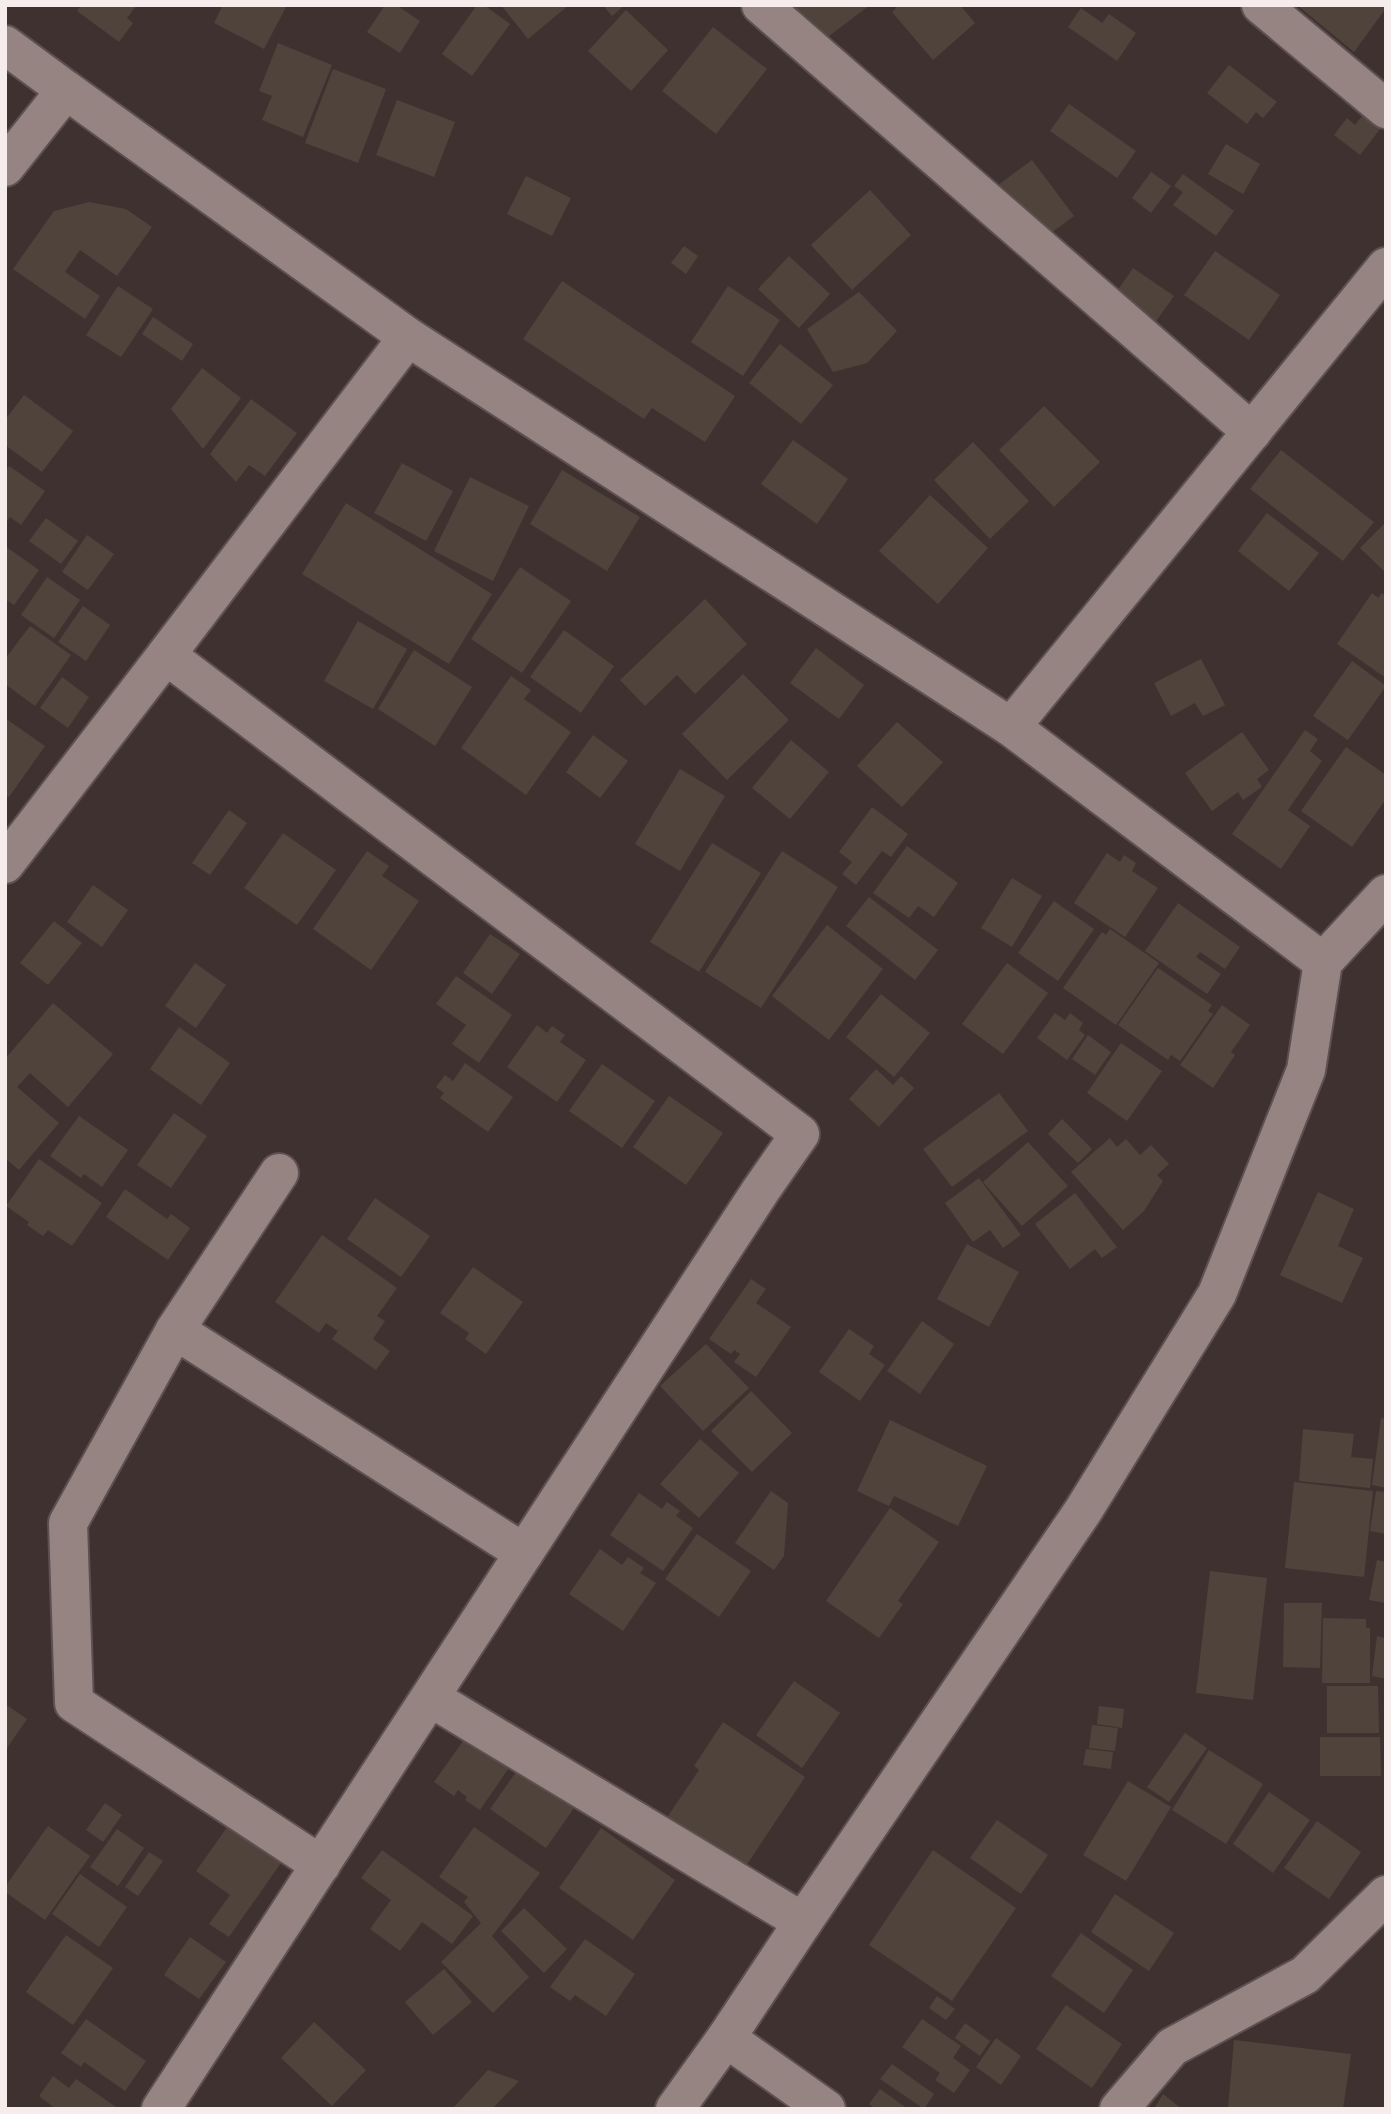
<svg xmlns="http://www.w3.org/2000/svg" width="1391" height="2114" viewBox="0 0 1391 2114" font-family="Raleway,sans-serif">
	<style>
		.building { fill: #4f433b }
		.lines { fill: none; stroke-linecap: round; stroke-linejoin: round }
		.minor-casing { stroke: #5c5050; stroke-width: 42 }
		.minor { stroke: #968483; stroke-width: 38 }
	</style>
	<rect width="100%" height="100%" fill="#403131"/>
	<!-- building -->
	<g class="building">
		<path d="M81,5H137L127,18L133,23L119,42L77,11Z"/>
		<path d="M223,5H287L264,49L214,23Z"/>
		<path d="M385,5H396L420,21L400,53L367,32Z"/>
		<path d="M477,5H484L510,24L472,76L442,54Z"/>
		<path d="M501,5H569L528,39Z"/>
		<path d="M603,5H625L612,16Z"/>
		<path d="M785,5H870L816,46Z"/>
		<path d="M899,5H960L975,23L933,60L892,12Z"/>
		<path d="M1297,5H1386V8L1354,52Z"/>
		<path d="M1081,8L1102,23L1109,14L1136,33L1117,61L1068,27Z"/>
		<path d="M626,10L668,50L631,91L588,51Z"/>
		<path d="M713,27L767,69L716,134L662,91Z"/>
		<path d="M278,43L332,65L303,137L262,120L272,96L259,91Z"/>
		<path d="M1229,65L1277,102L1263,118L1256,112L1247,124L1207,93Z"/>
		<path d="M333,69L386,89L358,163L305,143Z"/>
		<path d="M397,100L455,122L434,177L376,155Z"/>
		<path d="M1069,104L1136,151L1117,178L1050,131Z"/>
		<path d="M1366,111L1384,124L1360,155L1334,135L1347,118L1355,125Z"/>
		<path d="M1226,144L1260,164L1243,194L1208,174Z"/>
		<path d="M1032,160L1074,216L1039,242L998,185Z"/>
		<path d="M1151,172L1171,186L1151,213L1132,198Z"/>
		<path d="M1183,174L1234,211L1216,236L1173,205L1183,192L1174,186Z"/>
		<path d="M526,176L571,198L552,236L507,214Z"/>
		<path d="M870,190L911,235L852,290L811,245Z"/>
		<path d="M89,202L126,209L152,227L117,276L80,250L65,272L100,296L85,319L13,269L54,211Z"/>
		<path d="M684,246L698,256L686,274L671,263Z"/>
		<path d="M1215,251L1280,295L1249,340L1184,295Z"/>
		<path d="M789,256L830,294L799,328L758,289Z"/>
		<path d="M1133,268L1174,296L1142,341L1102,313Z"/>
		<path d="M562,281L735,396L705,442L652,408L644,419L523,339Z"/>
		<path d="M118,286L153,309L121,357L86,335Z"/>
		<path d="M728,286L780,320L743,376L691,342Z"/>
		<path d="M859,292L897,331L867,363L833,372L807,329Z"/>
		<path d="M153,317L193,344L182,361L142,334Z"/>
		<path d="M780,344L833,385L801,424L749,383Z"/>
		<path d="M202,368L241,398L203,449L171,409Z"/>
		<path d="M24,395L73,431L42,472L5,445V420Z"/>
		<path d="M251,399L297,433L265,476L249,465L236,482L210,454Z"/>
		<path d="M1044,406L1100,462L1054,507L999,450Z"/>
		<path d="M793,440L848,479L817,524L761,484Z"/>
		<path d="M973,442L1029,501L990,539L934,480Z"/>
		<path d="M1281,450L1374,522L1343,561L1250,489Z"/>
		<path d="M402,463L453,491L426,541L374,513Z"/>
		<path d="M9,466L45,491L21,525L10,517L5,524V471Z"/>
		<path d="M562,470L640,517L607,571L530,524Z"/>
		<path d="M470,477L529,506L493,581L434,551Z"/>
		<path d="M930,495L988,548L938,604L879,551Z"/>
		<path d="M346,503L492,594L449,664L302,574Z"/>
		<path d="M1267,513L1319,553L1289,591L1238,551Z"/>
		<path d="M46,518L78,541L61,564L29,541Z"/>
		<path d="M1386,522V573L1360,548Z"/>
		<path d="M87,535L114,554L88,590L62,572Z"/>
		<path d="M5,546L39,570L14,605L5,599Z"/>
		<path d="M520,567L571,601L522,673L471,639Z"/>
		<path d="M47,577L80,600L54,638L21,615Z"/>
		<path d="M1372,593L1378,598L1382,593L1386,596V678L1337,644Z"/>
		<path d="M705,599L747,644L695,694L677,675L645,706L620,680Z"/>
		<path d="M83,606L110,625L86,661L58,642Z"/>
		<path d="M358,621L407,649L373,709L324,681Z"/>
		<path d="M30,626L71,655L35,706L5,684V659Z"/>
		<path d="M564,630L614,666L581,713L530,677Z"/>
		<path d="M816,648L864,685L839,719L790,683Z"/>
		<path d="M414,650L472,687L435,746L378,709Z"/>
		<path d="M1201,659L1225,705L1203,716L1195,703L1171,716L1154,683Z"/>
		<path d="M1352,661L1386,686L1348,740L1313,716Z"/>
		<path d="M743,674L789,720L727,780L682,734Z"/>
		<path d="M511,676L531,690L524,699L571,732L526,795L461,748Z"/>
		<path d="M62,677L89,697L68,728L40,708Z"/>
		<path d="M5,718L45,746L9,797L5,795Z"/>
		<path d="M897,722L943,762L902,807L857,766Z"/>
		<path d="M1305,730L1318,739L1310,751L1322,761L1288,810L1310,826L1281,869L1232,834Z"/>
		<path d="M1242,732L1269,770L1257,779L1262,787L1243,800L1238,792L1212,811L1185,773Z"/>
		<path d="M593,735L628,761L600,798L566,772Z"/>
		<path d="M791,740L829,772L790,819L752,788Z"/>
		<path d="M1346,747L1386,775V799L1352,847L1301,811Z"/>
		<path d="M680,769L725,796L680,871L635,844Z"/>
		<path d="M872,807L908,834L891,857L882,851L856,885L842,874L852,862L839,852Z"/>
		<path d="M229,810L247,823L210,875L192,863Z"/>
		<path d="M283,833L336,870L297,925L244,888Z"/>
		<path d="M712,843L761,873L699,972L650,942Z"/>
		<path d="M907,846L958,883L934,917L918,906L909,918L873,893Z"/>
		<path d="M367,851L389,866L382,876L419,901L371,970L313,929Z"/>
		<path d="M782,851L838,887L761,1008L705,972Z"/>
		<path d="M1107,853L1120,862L1124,855L1136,863L1132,871L1158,888L1125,937L1074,903Z"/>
		<path d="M1012,878L1042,896L1012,947L981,928Z"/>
		<path d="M93,885L128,910L102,947L67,922Z"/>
		<path d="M869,897L938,950L915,980L846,926Z"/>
		<path d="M1054,901L1094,929L1058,981L1018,953Z"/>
		<path d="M1178,903L1240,947L1225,969L1200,952L1196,957L1221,974L1207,994L1145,951Z"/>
		<path d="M54,921L82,943L48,985L20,963Z"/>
		<path d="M827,925L883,969L829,1040L772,996Z"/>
		<path d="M1110,929L1159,963L1116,1025L1063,988L1102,932L1106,935Z"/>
		<path d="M490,934L520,954L492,994L463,973Z"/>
		<path d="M195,963L226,985L196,1028L165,1006Z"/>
		<path d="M1007,963L1048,993L1003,1054L962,1024Z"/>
		<path d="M1158,968L1212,1005L1208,1011L1213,1014L1180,1061L1171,1055L1168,1060L1118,1025Z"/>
		<path d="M456,976L512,1015L479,1063L452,1044L466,1025L436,1004Z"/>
		<path d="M881,994L930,1033L894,1077L846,1037Z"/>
		<path d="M53,1003L113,1054L68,1107L30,1073L17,1087L59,1123L19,1170L5,1158V1059Z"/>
		<path d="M1222,1005L1250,1025L1231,1052L1235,1055L1213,1088L1180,1065Z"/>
		<path d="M1055,1013L1065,1020L1070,1013L1083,1023L1079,1030L1085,1035L1067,1060L1037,1038Z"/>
		<path d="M537,1025L547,1033L552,1026L565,1035L560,1042L586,1060L557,1102L507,1067Z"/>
		<path d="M179,1027L230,1063L201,1105L150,1069Z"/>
		<path d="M1088,1035L1111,1052L1095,1075L1072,1059Z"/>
		<path d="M1121,1043L1162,1071L1127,1121L1087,1093Z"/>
		<path d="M465,1063L513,1097L488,1132L440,1098L444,1093L436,1087L445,1075L453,1081Z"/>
		<path d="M602,1064L655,1101L622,1148L569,1111Z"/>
		<path d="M876,1069L893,1085L901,1076L914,1088L879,1127L849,1099Z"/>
		<path d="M999,1093L1028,1131L952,1187L923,1149Z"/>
		<path d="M669,1096L723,1133L686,1185L633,1147Z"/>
		<path d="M174,1113L207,1136L171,1188L137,1165Z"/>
		<path d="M79,1116L128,1150L102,1187L84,1174L81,1178L50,1156Z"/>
		<path d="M1062,1119L1092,1149L1078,1163L1048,1134Z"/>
		<path d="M1110,1138L1117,1147L1126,1139L1140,1155L1151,1145L1169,1164L1157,1175L1163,1181L1144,1211L1123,1230L1071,1172Z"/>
		<path d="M1028,1142L1068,1186L1022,1226L983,1182Z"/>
		<path d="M39,1159L102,1203L72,1246L48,1230L43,1236L27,1225L29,1222L6,1206Z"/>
		<path d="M979,1178L1021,1235L1003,1248L990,1230L973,1242L945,1203Z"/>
		<path d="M125,1189L167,1219L171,1214L190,1228L168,1260L106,1217Z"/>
		<path d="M1318,1192L1354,1209L1338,1246L1363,1258L1342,1303L1280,1275Z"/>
		<path d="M1075,1193L1117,1247L1102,1258L1095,1249L1070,1269L1035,1224Z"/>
		<path d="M375,1198L430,1236L401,1277L347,1239Z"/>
		<path d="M322,1235L397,1288L377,1316L385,1321L373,1339L390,1351L376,1370L332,1339L338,1331L326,1323L319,1333L275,1302Z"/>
		<path d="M967,1244L1019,1272L989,1327L937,1299Z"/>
		<path d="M473,1267L523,1302L486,1354L465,1339L469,1333L440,1313Z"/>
		<path d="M751,1279L766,1289L756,1303L791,1327L756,1377L734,1362L740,1354L734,1350L731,1354L709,1339Z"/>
		<path d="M922,1321L954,1344L920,1394L887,1371Z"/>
		<path d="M849,1329L874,1346L869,1354L885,1365L860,1401L819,1372Z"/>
		<path d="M706,1344L749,1388L703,1431L660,1386Z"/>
		<path d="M751,1391L792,1433L752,1472L711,1431Z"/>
		<path d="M1381,1418L1386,1419V1488L1372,1485Z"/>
		<path d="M890,1420L987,1466L958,1526L894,1496L889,1506L857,1491Z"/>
		<path d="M1303,1429L1354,1434L1351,1457L1373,1459L1370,1488L1299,1481Z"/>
		<path d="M700,1439L739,1473L699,1518L660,1484Z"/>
		<path d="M1294,1482L1373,1491L1364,1577L1285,1568Z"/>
		<path d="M771,1491L788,1503L784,1556L774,1570L735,1543Z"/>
		<path d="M1376,1491L1386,1492V1534L1370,1531Z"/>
		<path d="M639,1493L662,1509L667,1502L680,1511L676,1516L693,1528L663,1571L610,1535Z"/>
		<path d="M890,1508L939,1542L898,1601L903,1604L879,1638L826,1601Z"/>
		<path d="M697,1534L751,1571L719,1617L665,1579Z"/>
		<path d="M600,1549L622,1565L628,1557L644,1568L640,1573L656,1583L623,1631L569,1594Z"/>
		<path d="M1377,1560L1386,1562V1603L1369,1600Z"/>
		<path d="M1210,1571L1267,1578L1253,1700L1196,1693Z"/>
		<path d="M1284,1603H1322L1320,1668L1283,1667Z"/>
		<path d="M1323,1618L1366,1619V1628H1370V1683H1322Z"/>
		<path d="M1377,1636L1386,1638V1679L1372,1676Z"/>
		<path d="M794,1681L840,1713L802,1768L756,1735Z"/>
		<path d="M1327,1686H1378L1379,1733H1327Z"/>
		<path d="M5,1704L27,1719L5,1751Z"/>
		<path d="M1099,1706L1124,1709L1122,1728L1097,1724Z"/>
		<path d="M723,1722L805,1777L746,1866L708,1841L705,1845L666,1819L699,1770L694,1766Z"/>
		<path d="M1092,1725L1118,1728L1115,1751L1089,1748Z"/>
		<path d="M1185,1733L1207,1748L1169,1802L1147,1787Z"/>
		<path d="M468,1734L515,1759L480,1810L465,1800L467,1797L458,1790L454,1796L434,1782Z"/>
		<path d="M1320,1737H1380L1381,1776H1320Z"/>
		<path d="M1086,1749L1113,1752L1111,1769L1083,1765Z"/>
		<path d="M1209,1750L1263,1784L1226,1844L1172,1810Z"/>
		<path d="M523,1762L579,1801L546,1848L490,1809Z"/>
		<path d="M1128,1781L1171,1807L1126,1881L1083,1855Z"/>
		<path d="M1269,1792L1310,1820L1273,1873L1233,1844Z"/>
		<path d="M105,1803L122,1815L103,1842L86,1830Z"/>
		<path d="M997,1820L1048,1855L1021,1894L970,1858Z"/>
		<path d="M1317,1821L1361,1852L1329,1899L1284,1868Z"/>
		<path d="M48,1826L90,1856L45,1920L5,1892V1887Z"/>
		<path d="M228,1826L281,1863L229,1937L209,1924L230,1895L196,1871Z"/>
		<path d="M474,1827L540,1873L492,1936L529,1977L493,2013L441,1962L481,1923L464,1902L468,1897L439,1877Z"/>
		<path d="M601,1828L675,1880L633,1940L559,1888Z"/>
		<path d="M117,1829L144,1848L118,1886L90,1867Z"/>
		<path d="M382,1850L473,1916L452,1944L422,1922L400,1951L370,1929L391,1900L361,1878Z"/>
		<path d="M933,1850L1016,1908L952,2001L869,1945Z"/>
		<path d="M149,1852L163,1861L138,1896L125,1887Z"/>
		<path d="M80,1874L127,1907L99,1947L52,1914Z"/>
		<path d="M1115,1894L1174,1933L1149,1971L1091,1932Z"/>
		<path d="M524,1908L567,1949L544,1973L501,1931Z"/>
		<path d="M1081,1933L1133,1970L1104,2013L1051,1976Z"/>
		<path d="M66,1935L113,1968L73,2025L26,1992Z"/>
		<path d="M190,1937L226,1962L199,1999L164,1975Z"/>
		<path d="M585,1939L635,1974L606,2016L575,1995L570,2001L550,1987Z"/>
		<path d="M444,1969L472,2002L433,2035L405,2002Z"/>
		<path d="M937,1996L955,2009L946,2020L929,2008Z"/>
		<path d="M1066,2005L1122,2044L1092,2088L1036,2049Z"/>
		<path d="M86,2019L146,2061L125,2091L84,2062L81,2067L61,2053Z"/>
		<path d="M922,2019L961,2046L953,2058L970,2070L954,2093L935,2080L940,2073L902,2047Z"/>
		<path d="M314,2022L366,2070L332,2106L281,2058Z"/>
		<path d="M965,2023L990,2041L980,2056L955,2038Z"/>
		<path d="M996,2038L1021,2056L1001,2085L976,2067Z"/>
		<path d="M1234,2040L1351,2054L1343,2109H1228Z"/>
		<path d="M892,2064L934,2094L924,2109L880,2079Z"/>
		<path d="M488,2070L519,2081L492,2109H455L454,2107Z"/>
		<path d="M53,2076L69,2088L76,2079L116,2107L114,2109H56L39,2096Z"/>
		<path d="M880,2089L908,2109H875L869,2104Z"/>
		<path d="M1163,2094L1182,2109H1154Z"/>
	</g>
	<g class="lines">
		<defs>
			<g id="minor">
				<path d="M761,5L1252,432"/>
				<path d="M1261,5L1386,109"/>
				<path d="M5,45L66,90"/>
				<path d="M5,167L66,90L408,337L1011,727L1323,962"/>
				<path d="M1011,727L1386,267"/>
				<path d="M5,864L166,655"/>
				<path d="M279,1173L175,1330L68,1523L74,1703L321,1865"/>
				<path d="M175,1330L524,1553"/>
				<path d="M431,1698L803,1922"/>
				<path d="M161,2109L761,1190L800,1134L166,655L408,337"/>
				<path d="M675,2109L726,2038"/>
				<path d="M826,2109L726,2038L803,1922L1083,1511L1217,1294L1306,1070L1323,962L1386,894"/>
				<path d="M1119,2109L1172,2047L1305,1975L1386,1895"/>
			</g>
		</defs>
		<!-- minor casing -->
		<use href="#minor" class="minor-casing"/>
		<!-- minor -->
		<use href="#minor" class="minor"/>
	</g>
	<!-- border -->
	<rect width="1391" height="2114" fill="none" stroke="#f6eceb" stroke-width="14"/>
</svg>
